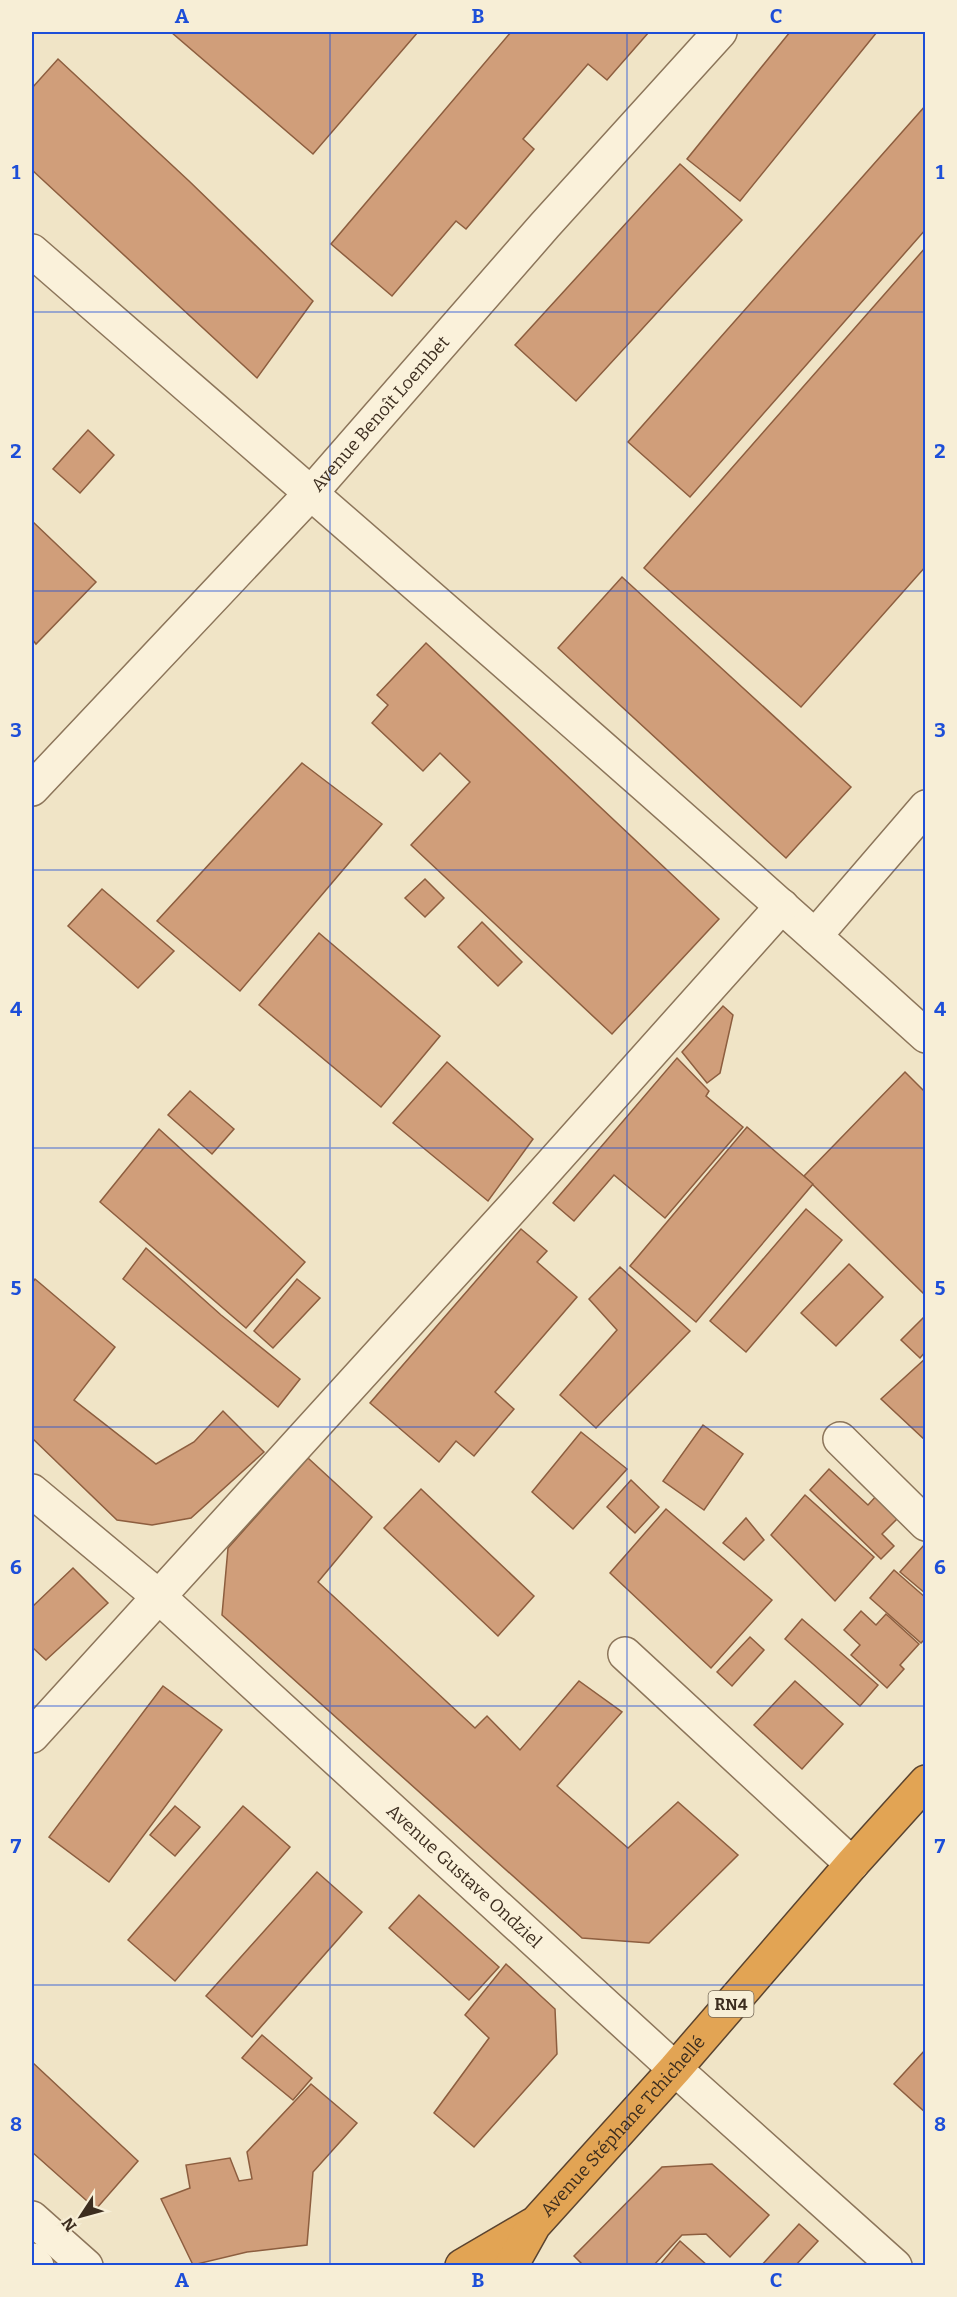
<svg xmlns="http://www.w3.org/2000/svg" width="957" height="2297" viewBox="0 0 957 2297" font-family="Bitter,serif">
	<style>
		.building { fill: #d09e7a; stroke: #8d5e3f; stroke-width: 1.5 }
		.lines { fill: none; stroke-linecap: round; stroke-linejoin: round }
		.minor-casing { stroke: #8c755a; stroke-width: 36 }
		.highway-casing { stroke: #5a432f; stroke-width: 36 }
		.minor { stroke: #faf1da; stroke-width: 33 }
		.highway { stroke: #e2a454; stroke-width: 33 }
		.grid { fill: none; stroke: #1d4ed8; stroke-width: 1.5; stroke-opacity: 0.55 }
		.labels { text-anchor: middle; stroke-width: 5; stroke-linejoin: round; paint-order: stroke }
		.shield { fill: #f7eed6; stroke: #746756; stroke-width: 1.5 }
		.shield-label { font-size: 16px; font-weight: bold; fill: #3c2d1f }
		.street-label { font-size: 18px; fill: #3c2d1f; stroke: #f7eed6 }
		.neatline { fill: none; stroke: #1d4ed8; stroke-width: 2 }
		.grid-label { font-size: 20px; text-anchor: middle; font-weight: bold; fill: #1d4ed8 }
	</style>
	<rect width="100%" height="100%" fill="#f0e4c6"/>
	<!-- building -->
	<g class="building">
		<path d="M171,32H418L313,154Z"/>
		<path d="M511,32H649L607,80L588,64L523,139L534,149L466,229L456,221L392,296L331,244Z"/>
		<path d="M790,32H877L740,201L687,159Z"/>
		<path d="M58,59L189,181L313,301L257,378L32,170V88Z"/>
		<path d="M926,105V229L690,497L628,442Z"/>
		<path d="M680,164L742,220L576,401L515,345Z"/>
		<path d="M926,247V566L801,707L644,568Z"/>
		<path d="M88,430L114,455L80,493L53,469Z"/>
		<path d="M32,521L96,582L36,644L32,639Z"/>
		<path d="M622,577L851,787L786,858L558,648Z"/>
		<path d="M426,643L719,919L612,1034L411,845L470,782L440,753L423,771L372,723L388,705L377,695Z"/>
		<path d="M302,763L382,824L240,991L157,921Z"/>
		<path d="M425,879L444,898L425,917L405,898Z"/>
		<path d="M102,889L174,951L138,988L68,926Z"/>
		<path d="M482,922L522,962L498,986L458,947Z"/>
		<path d="M319,933L440,1036L381,1107L259,1005Z"/>
		<path d="M723,1006L733,1015L720,1073L707,1083L682,1052Z"/>
		<path d="M677,1058L709,1091L706,1096L743,1127L665,1218L614,1175L574,1221L553,1203Z"/>
		<path d="M447,1062L533,1139L488,1201L393,1123Z"/>
		<path d="M905,1072L926,1093V1296L804,1176Z"/>
		<path d="M190,1091L234,1129L212,1154L168,1115Z"/>
		<path d="M747,1127L813,1184L696,1322L630,1266Z"/>
		<path d="M159,1129L305,1262L246,1328L100,1202Z"/>
		<path d="M806,1209L842,1240L746,1352L710,1321Z"/>
		<path d="M521,1229L547,1251L537,1262L577,1297L495,1392L514,1409L474,1456L456,1441L439,1462L370,1403Z"/>
		<path d="M146,1248L221,1315L300,1379L278,1407L123,1279Z"/>
		<path d="M849,1264L883,1297L836,1346L801,1313Z"/>
		<path d="M620,1267L690,1331L596,1428L560,1395L617,1330L589,1299Z"/>
		<path d="M35,1279L115,1347L74,1400L156,1464L194,1442L223,1411L264,1452L191,1518L152,1525L117,1520L32,1438V1283Z"/>
		<path d="M297,1279L320,1298L273,1348L254,1331Z"/>
		<path d="M926,1315V1351L920,1358L901,1340Z"/>
		<path d="M926,1358V1441L881,1399Z"/>
		<path d="M703,1425L743,1454L704,1510L663,1481Z"/>
		<path d="M581,1432L627,1469L573,1529L532,1492Z"/>
		<path d="M308,1458L372,1517L318,1582L475,1728L487,1716L520,1750L579,1681L622,1712L557,1786L628,1848L678,1802L738,1855L649,1943L582,1938L222,1615L228,1548Z"/>
		<path d="M829,1469L868,1505L878,1494L900,1516L882,1534L894,1546L881,1559L810,1490Z"/>
		<path d="M631,1480L659,1507L635,1533L607,1507Z"/>
		<path d="M421,1489L534,1596L498,1636L384,1528Z"/>
		<path d="M805,1495L874,1557L835,1601L771,1535Z"/>
		<path d="M666,1509L772,1600L711,1668L610,1573Z"/>
		<path d="M746,1518L764,1540L744,1560L723,1543Z"/>
		<path d="M924,1545L926,1547V1594L900,1572Z"/>
		<path d="M73,1568L108,1603L46,1660L32,1647V1607Z"/>
		<path d="M894,1570L926,1598V1638L921,1643L870,1598Z"/>
		<path d="M861,1611L876,1625L886,1614L919,1644L900,1665L904,1669L887,1688L851,1655L860,1645L844,1630Z"/>
		<path d="M802,1619L878,1685L860,1706L785,1639Z"/>
		<path d="M750,1637L764,1650L732,1686L717,1672Z"/>
		<path d="M795,1681L843,1724L802,1769L754,1725Z"/>
		<path d="M163,1686L222,1730L109,1882L49,1837Z"/>
		<path d="M175,1806L200,1827L175,1856L150,1835Z"/>
		<path d="M243,1806L290,1847L175,1981L128,1940Z"/>
		<path d="M317,1872L362,1912L252,2037L206,1996Z"/>
		<path d="M419,1895L499,1967L469,2000L389,1928Z"/>
		<path d="M506,1964L555,2009L557,2054L474,2147L434,2113L489,2038L465,2015Z"/>
		<path d="M262,2035L312,2078L293,2100L242,2058Z"/>
		<path d="M926,2049V2113L894,2084Z"/>
		<path d="M32,2062L138,2161L96,2209L32,2152Z"/>
		<path d="M311,2084L357,2123L313,2172L307,2245L247,2252L193,2265L161,2199L190,2188L186,2165L230,2158L239,2181L252,2179L247,2152Z"/>
		<path d="M712,2164L769,2215L730,2257L706,2234L682,2235L653,2266H584L574,2256L662,2167Z"/>
		<path d="M799,2224L818,2241L795,2266H761Z"/>
		<path d="M680,2241L708,2266H659Z"/>
	</g>
	<g class="lines">
		<defs>
			<g id="minor">
				<path d="M32,251C331,511 632,770 926,1036"/>
				<path id="s1" d="M32,789L311,493L545,225L720,32"/>
				<path d="M815,936L926,807"/>
				<path d="M840,1439L926,1524"/>
				<path id="s2" d="M32,1491L158,1596L675,2069L895,2266"/>
				<path d="M625,1654L852,1864"/>
				<path d="M32,1736L515,1205L782,906"/>
				<path d="M32,2218L86,2266"/>
				<path d="M32,2260L37,2266"/>
			</g>
			<g id="highway">
				<path d="M462,2266L532,2225"/>
				<path id="s3" d="M511,2266L534,2225L675,2069L852,1864L926,1782"/>
			</g>
		</defs>
		<!-- minor casing -->
		<use href="#minor" class="minor-casing"/>
		<!-- highway casing -->
		<use href="#highway" class="highway-casing"/>
		<!-- minor -->
		<use href="#minor" class="minor"/>
		<!-- highway -->
		<use href="#highway" class="highway"/>
	</g>
	<!-- grid -->
	<path class="grid" d="M330,32V2266M627,32V2266M32,312H926M32,591H926M32,870H926M32,1148H926M32,1427H926M32,1706H926M32,1985H926"/>
	<g class="labels">
		<!-- shield labels -->
		<rect class="shield" x="708.5" y="1991" width="45" height="26" rx="4.5"/>
		<g class="shield-label">
			<text x="731" y="2010">RN4</text>
		</g>
		<!-- street labels -->
		<g class="street-label">
			<text dy="6" stroke="none"><textPath href="#s1" startOffset="512">Avenue Benoît Loembet</textPath></text>
			<text dy="6" stroke="none"><textPath href="#s2" startOffset="579">Avenue Gustave Ondziel</textPath></text>
			<text dy="6" stroke="none"><textPath href="#s3" startOffset="180">Avenue Stéphane Tchichellé</textPath></text>
		</g>
	</g>
	<!-- border -->
	<rect width="957" height="2297" fill="none" stroke="#f7eed6" stroke-width="66"/>
	<!-- north arrow -->
	<g transform="translate(81 2216) rotate(234)" stroke="#f7eed6" stroke-width="4.5" paint-order="stroke">
	<path d="M0-4.5L10 22L0 15L-10 22Z" fill="#3c2d1f"/>
	<text y="-9" font-size="16" font-weight="bold" text-anchor="middle" fill="#3c2d1f">N</text>
	</g>
	<rect x="33" y="33" width="891" height="2231" class="neatline"/>
	<g class="grid-label">
		<text x="182" y="23">A</text>
		<text x="478" y="23">B</text>
		<text x="776" y="23">C</text>
		<text x="16" y="179">1</text>
		<text x="940" y="179">1</text>
		<text x="16" y="458">2</text>
		<text x="940" y="458">2</text>
		<text x="16" y="737">3</text>
		<text x="940" y="737">3</text>
		<text x="16" y="1016">4</text>
		<text x="940" y="1016">4</text>
		<text x="16" y="1295">5</text>
		<text x="940" y="1295">5</text>
		<text x="16" y="1574">6</text>
		<text x="940" y="1574">6</text>
		<text x="16" y="1853">7</text>
		<text x="940" y="1853">7</text>
		<text x="16" y="2131">8</text>
		<text x="940" y="2131">8</text>
		<text x="182" y="2287">A</text>
		<text x="478" y="2287">B</text>
		<text x="776" y="2287">C</text>
	</g>
</svg>
